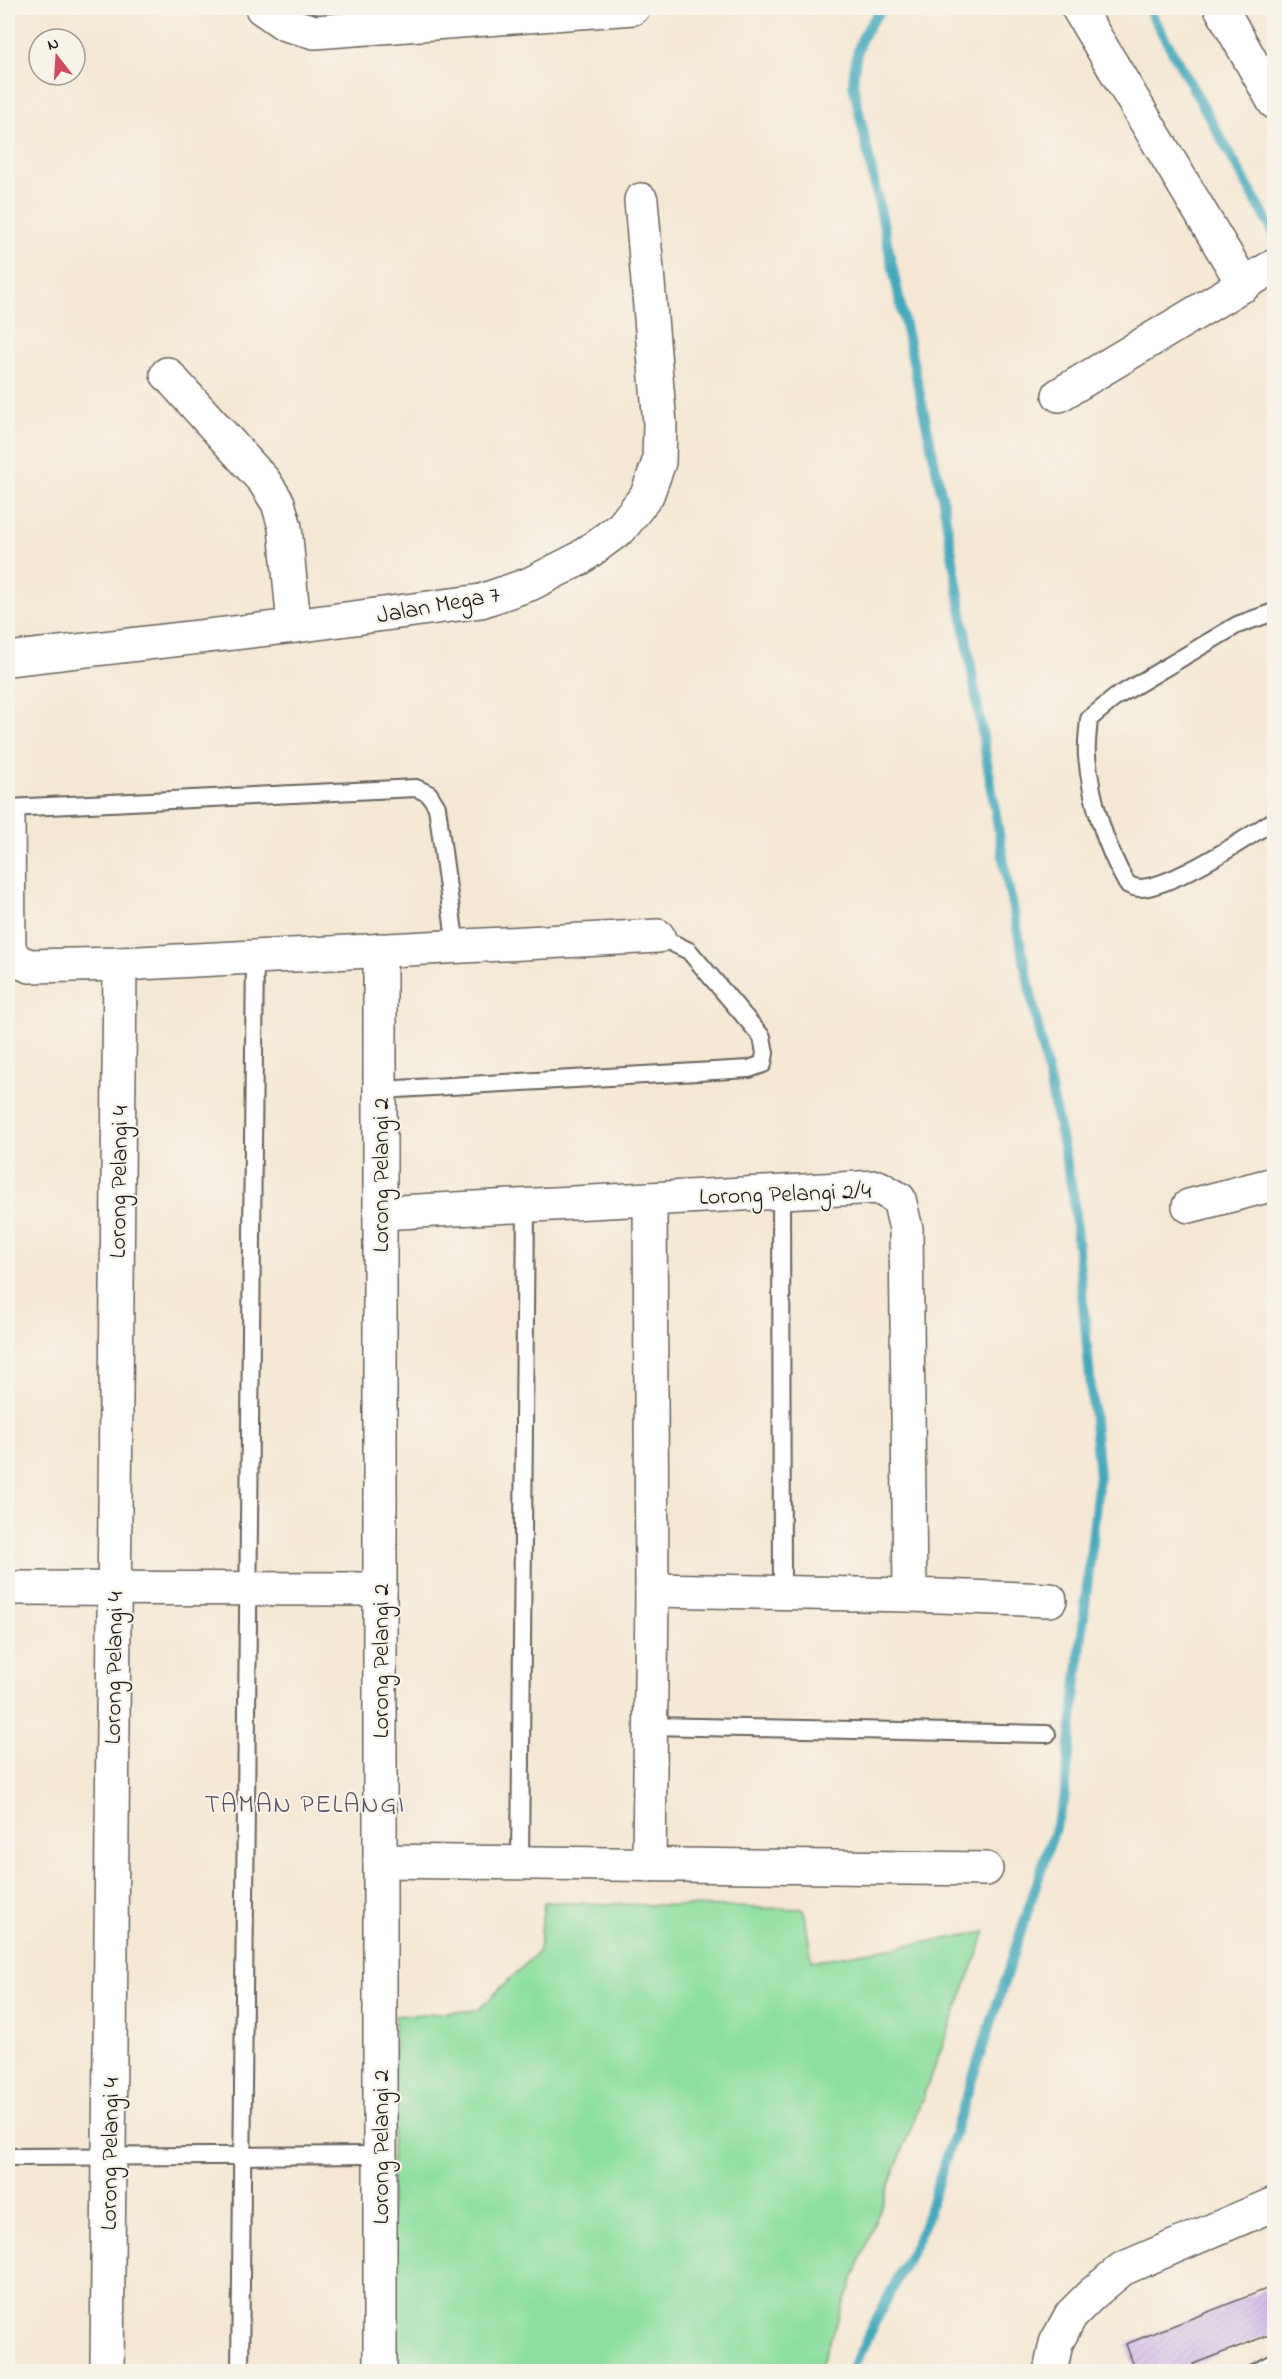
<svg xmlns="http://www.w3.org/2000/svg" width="1282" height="2379" viewBox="0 0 1282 2379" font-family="'Indie Flower',sans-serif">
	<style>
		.park { fill: #8cde9f; stroke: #547d5e; stroke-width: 1.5 }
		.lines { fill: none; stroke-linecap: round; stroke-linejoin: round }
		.stream { stroke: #3faabe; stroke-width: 10 }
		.building { fill: url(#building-hatch) }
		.lane-casing { stroke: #68635c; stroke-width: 20 }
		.street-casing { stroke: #68635c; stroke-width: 36 }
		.primary-casing { stroke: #68635c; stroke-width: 36 }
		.lane { stroke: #fff; stroke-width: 16 }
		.street { stroke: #fff; stroke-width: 33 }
		.primary { stroke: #fff; stroke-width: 33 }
		.labels { text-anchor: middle; stroke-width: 4.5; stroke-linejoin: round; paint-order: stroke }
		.street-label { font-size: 24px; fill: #1c1c1c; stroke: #f7f3e8 }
		.neighbourhood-label { font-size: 26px; letter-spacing: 1.5px; fill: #595064; stroke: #f7f3e8 }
	</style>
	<defs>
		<pattern id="building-hatch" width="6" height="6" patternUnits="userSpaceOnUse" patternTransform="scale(1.5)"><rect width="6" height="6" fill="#cbb2eb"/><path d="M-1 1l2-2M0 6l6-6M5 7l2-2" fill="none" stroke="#ae98c9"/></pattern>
	</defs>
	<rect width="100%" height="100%" fill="#f7f3e8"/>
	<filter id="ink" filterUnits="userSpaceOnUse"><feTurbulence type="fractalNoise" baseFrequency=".0167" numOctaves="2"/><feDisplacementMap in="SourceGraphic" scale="12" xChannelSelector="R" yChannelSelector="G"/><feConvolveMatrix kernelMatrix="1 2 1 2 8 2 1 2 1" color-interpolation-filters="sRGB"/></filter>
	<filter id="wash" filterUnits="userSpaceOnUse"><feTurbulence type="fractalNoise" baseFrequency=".008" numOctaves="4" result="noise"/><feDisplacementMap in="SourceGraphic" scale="24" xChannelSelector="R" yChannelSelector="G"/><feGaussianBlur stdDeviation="1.35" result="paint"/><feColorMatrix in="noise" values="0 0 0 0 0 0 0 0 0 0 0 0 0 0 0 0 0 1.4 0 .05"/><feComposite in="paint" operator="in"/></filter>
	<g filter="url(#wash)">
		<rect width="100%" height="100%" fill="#f5e7d3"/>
		<!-- park -->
		<path class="park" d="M544,1902L804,1909L812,1961L986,1932L818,2371L387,2372L395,2016L478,2010L539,1951Z"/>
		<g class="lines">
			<!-- stream -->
			<g class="stream">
				<path d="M1148,8L1274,233"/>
				<path d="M850,2372L923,2228L1064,1801L1099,1476L1073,1194L1007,880L943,501L853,84C855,52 860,31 884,8"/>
			</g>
		</g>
		<g id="blocks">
			<!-- building -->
			<path class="building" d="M1274,2286V2333L1193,2364L1196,2372H1136L1126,2344Z"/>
		</g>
	</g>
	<g filter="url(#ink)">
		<use href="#blocks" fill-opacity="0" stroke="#68635c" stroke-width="1.5"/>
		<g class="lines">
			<defs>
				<g id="lane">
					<path d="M1274,612L1237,625L1116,697L1089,719C1088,731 1086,744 1087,756C1091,800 1105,846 1127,884C1131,886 1136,888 1140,888C1172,887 1247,838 1274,820"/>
					<path d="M8,808L416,788L429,794L437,807L456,947"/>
					<path d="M380,1090L749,1069L763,1064L765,1053L762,1037L689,951L658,936"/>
					<path d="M781,1190L782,1592"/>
					<path d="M650,1726L1047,1734"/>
					<path d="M520,1863L526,1205"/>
					<path d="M8,2157L380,2155"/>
					<path d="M240,2372L255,956"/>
					<path d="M1256,2372L1274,2363"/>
				</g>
				<g id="street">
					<path d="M262,8L285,24L315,32L633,8"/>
					<path d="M1078,8L1244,285"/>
					<path d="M167,374L264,481L278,503L285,527L294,626"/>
					<path d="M1059,395L1274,266"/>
					<path d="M8,659L294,626L481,601L530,584L579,559L622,527L647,495L659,462L660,424L641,200"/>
					<path d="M8,816L9,948L15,960L30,966L120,964L658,936"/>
					<path d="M1189,1206L1274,1184"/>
					<path d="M380,1213L878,1187L899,1199L906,1229L910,1595"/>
					<path d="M8,1588L380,1589"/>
					<path d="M652,1590L910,1595L1050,1600"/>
					<path d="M380,1861L986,1869"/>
					<path d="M649,1865L652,1590L650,1199"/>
					<path d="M107,2372L120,964"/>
					<path d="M380,2372V950"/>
					<path d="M1050,2372L1056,2343L1071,2315L1091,2295L1122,2269L1274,2204"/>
				</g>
				<path id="primary" d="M1221,8L1274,102"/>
			</defs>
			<!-- lane casing -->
			<use href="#lane" class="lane-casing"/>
			<!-- street casing -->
			<use href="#street" class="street-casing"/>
			<!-- primary casing -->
			<use href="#primary" class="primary-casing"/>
			<!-- lane -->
			<use href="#lane" class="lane"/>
			<!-- street -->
			<use href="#street" class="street"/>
			<!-- primary -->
			<use href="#primary" class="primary"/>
		</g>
	</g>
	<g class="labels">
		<!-- street labels -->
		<g class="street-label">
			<text transform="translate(438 604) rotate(-10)" y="8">Jalan Mega 7</text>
			<text transform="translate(380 1175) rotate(-90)" y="8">Lorong Pelangi 2</text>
			<text transform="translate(118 1182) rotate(-89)" y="8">Lorong Pelangi 4</text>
			<text transform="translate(785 1193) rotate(-2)" y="8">Lorong Pelangi 2/4</text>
			<text transform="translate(380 1661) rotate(-90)" y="8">Lorong Pelangi 2</text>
			<text transform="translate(113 1668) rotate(-89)" y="8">Lorong Pelangi 4</text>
			<text transform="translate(380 2147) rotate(-90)" y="8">Lorong Pelangi 2</text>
			<text transform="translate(109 2154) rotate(-89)" y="8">Lorong Pelangi 4</text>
		</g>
		<!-- neighbourhood labels -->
		<g class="neighbourhood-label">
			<text x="305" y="1812">TAMAN PELANGI</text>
		</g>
	</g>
	<!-- margin -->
	<rect width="1282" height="2379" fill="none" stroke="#f7f3e8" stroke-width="30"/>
	<!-- north arrow -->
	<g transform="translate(57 57) rotate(343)"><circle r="28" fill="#f7f3e8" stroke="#9f9d96" stroke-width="1.5"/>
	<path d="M0-4.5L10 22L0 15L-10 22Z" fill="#d1495b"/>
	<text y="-9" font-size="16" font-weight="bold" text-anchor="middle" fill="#1c1c1c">N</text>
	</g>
</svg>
